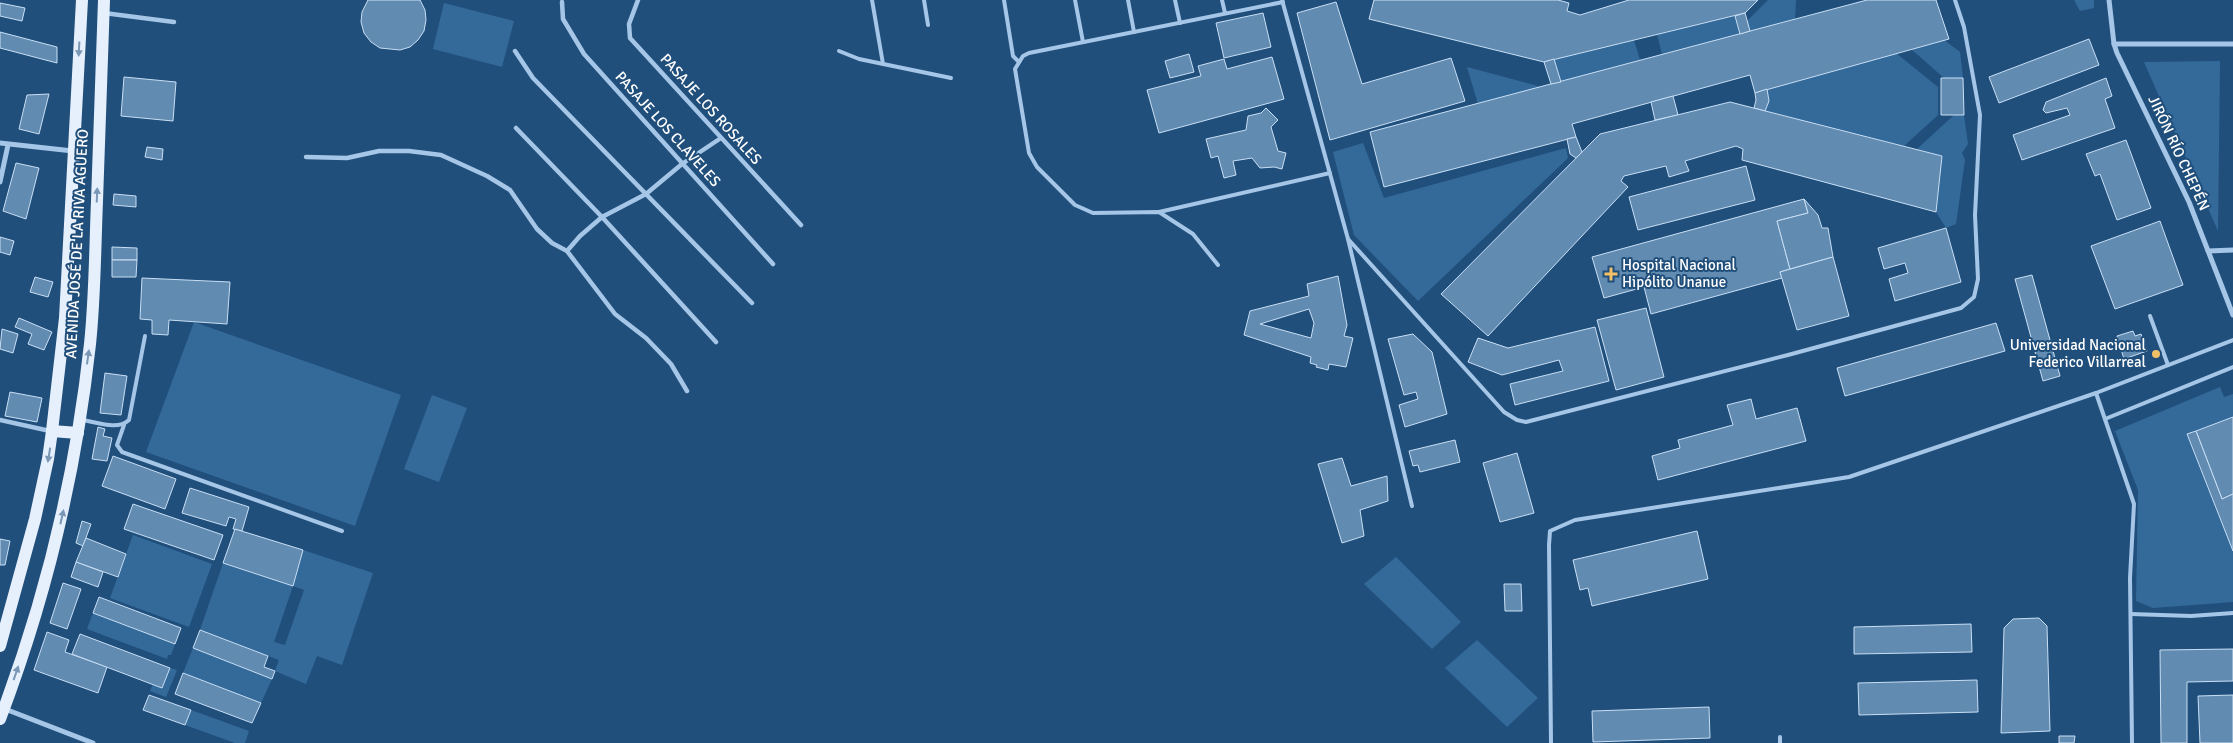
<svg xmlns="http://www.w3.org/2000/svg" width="2233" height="743" viewBox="0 0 2233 743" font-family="Signika,sans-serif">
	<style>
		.green { fill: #346a9a; fill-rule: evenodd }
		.building { fill: #628bb1; stroke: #c8dff5; fill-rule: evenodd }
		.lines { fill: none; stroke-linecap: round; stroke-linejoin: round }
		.service { stroke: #a5c6e6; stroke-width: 4 }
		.pedestrian { stroke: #a5c6e6; stroke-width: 4.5 }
		.minor { stroke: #a5c6e6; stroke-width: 5 }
		.primary { stroke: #e6f0fd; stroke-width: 12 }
		.oneway { fill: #7a97b6 }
		.poi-dot { fill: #f2c066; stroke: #214f7c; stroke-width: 2 }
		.labels { text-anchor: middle; stroke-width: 4; stroke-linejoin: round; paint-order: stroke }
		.street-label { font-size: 15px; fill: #fff; stroke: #214f7c }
		.poi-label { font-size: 15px; fill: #fff; stroke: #214f7c; text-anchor: start }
	</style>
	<rect width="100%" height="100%" fill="#214f7c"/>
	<!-- green -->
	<g class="green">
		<path d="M1768,0H1796L1795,19L1750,31L1747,21Z"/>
		<path d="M2074,0H2094V8L2080,11Z"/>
		<path d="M444,3L514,21L502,67L433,49Z"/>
		<path d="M1735,16L1740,34L1662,54L1657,34Z"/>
		<path d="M1634,40L1640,60L1561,82L1554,59Z"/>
		<path d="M1944,40L1960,52L1963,78H1944L1911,49Z"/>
		<path d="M1896,53L1938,87V115L1904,146L1765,111L1769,101L1767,89Z"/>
		<path d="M2220,61L2218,231L2144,62Z"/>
		<path d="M1467,67L1542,87L1478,104Z"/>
		<path d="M1954,115H1964L1968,144L1962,153L1965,160L1956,224L1946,228L1936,212L1942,156L1917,149Z"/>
		<path d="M1363,143L1384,198L1566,148L1568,158L1418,301L1354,235L1333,152Z"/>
		<path d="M194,322L401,395L355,526L146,452Z"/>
		<path d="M2220,387L2224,397L2233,394V417L2187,435L2233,551V602L2153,608L2136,601L2138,490L2115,431Z"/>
		<path d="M432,395L467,408L439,482L404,469Z"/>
		<path d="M133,535L212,564L189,627L110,598Z"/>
		<path d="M303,550L373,573L342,665L317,656L306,684L275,671L279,660L200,630L223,563L292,586ZM293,586L304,590L285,645L274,642Z"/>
		<path d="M1396,557L1461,622L1432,649L1364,584Z"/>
		<path d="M93,613L175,644L171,655H168L167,659L87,629Z"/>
		<path d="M1477,640L1538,698L1507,727L1445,668Z"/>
		<path d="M193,648L272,679L261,703L183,673Z"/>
		<path d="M170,668L177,670L166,697L150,691L153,684L162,687Z"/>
		<path d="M191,710L249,731L245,743H235L185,725Z"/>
	</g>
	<!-- building -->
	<g class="building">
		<path d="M368,0H420L425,10L426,20L424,31L418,40L410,47L400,50L380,48L371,42L364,33L361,22L362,12Z"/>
		<path d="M1374,0H1558L1569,3L1567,11L1580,15L1629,0H1758L1745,13L1544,62L1369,19Z"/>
		<path d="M1867,0H1936L1949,39L1755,93L1750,75L1572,124L1576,137L1384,187L1370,132Z"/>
		<path d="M1336,2L1362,84L1451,58L1465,101L1330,140L1297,13Z"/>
		<path d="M0,3L25,8L22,21L0,16Z"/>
		<path d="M1263,13L1271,47L1224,58L1216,23Z"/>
		<path d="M1745,13L1750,31L1740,34L1735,16Z"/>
		<path d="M0,32L57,47V63L0,48Z"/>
		<path d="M2089,39L2099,65L1999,103L1989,77Z"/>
		<path d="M1189,54L1194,72L1170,78L1165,61Z"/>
		<path d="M1272,57L1284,99L1159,133L1147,90L1201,76L1198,66L1224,59L1227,69Z"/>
		<path d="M1554,59L1561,82L1551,84L1544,62Z"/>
		<path d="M124,77L176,82L173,121L121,116Z"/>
		<path d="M1941,78H1963L1964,115H1941Z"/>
		<path d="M2106,78L2112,96L2105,99L2115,128L2022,160L2013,135L2070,115L2067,108L2046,113L2043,110L2046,102Z"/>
		<path d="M1767,89L1769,101L1765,111L1754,108L1756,100L1755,93Z"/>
		<path d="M49,94L39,134L19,129L27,95Z"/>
		<path d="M1673,96L1678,115L1655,120L1651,102Z"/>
		<path d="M1730,102L1942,156L1936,212L1742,160L1743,149L1736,146L1685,161L1689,171L1669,177L1666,166L1624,176L1621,181L1628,187L1488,336L1441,294L1600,134Z"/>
		<path d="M1266,108L1278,120L1271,127L1278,151L1286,153L1282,169L1274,167L1260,168L1252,158L1233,161L1236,175L1224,178L1218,156L1211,158L1206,139L1246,130L1248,116L1261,113Z"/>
		<path d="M1576,137L1582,152L1576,158L1570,154L1567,139Z"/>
		<path d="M2126,140L2151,208L2117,220L2100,174L2095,176L2086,154Z"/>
		<path d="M147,147L163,149L162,160L145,157Z"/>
		<path d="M16,163L39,168L26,219L3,211Z"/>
		<path d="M1746,166L1755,200L1638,230L1629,197Z"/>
		<path d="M114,194L136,196V207L113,205Z"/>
		<path d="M1804,199L1808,213L1777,221L1790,269L1780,272L1782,278L1651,314L1644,287L1604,298L1592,257Z"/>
		<path d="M1804,199L1818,215L1822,228H1828L1833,257L1790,269L1777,221L1808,213Z"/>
		<path d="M2160,221L2183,285L2115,309L2091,246Z"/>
		<path d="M1946,228L1961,282L1895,301L1889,279L1908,273L1905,263L1884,269L1878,248Z"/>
		<path d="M0,237L14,241L10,255L0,252Z"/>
		<path d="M112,247L137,248V260H112Z"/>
		<path d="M1833,257L1849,316L1797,330L1780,272Z"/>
		<path d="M112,260H137L136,277H112Z"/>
		<path d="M2032,275L2060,376L2043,381L2015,279Z"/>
		<path d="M1338,276L1347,325L1344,336L1353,338L1346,367L1329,364L1328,370L1316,367L1317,365L1310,363L1311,357L1244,335L1250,311L1309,296L1307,284ZM1309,309L1314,323L1311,338L1260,324Z"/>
		<path d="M35,277L53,282L48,297L30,292Z"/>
		<path d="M142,278L230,282L227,324L169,320L168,335L152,334V320L140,319Z"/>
		<path d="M1646,308L1664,377L1616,390L1597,320Z"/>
		<path d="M19,318L52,332L44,350L28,344L32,334L15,327Z"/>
		<path d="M1996,323L2005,351L1845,396L1837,368Z"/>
		<path d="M1595,327L1609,381L1515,405L1510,384L1563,371L1559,360L1502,375L1468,362L1478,338L1508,348Z"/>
		<path d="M2,329L18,334L13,353L0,349Z"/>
		<path d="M2133,331L2135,336L2141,334L2147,351L2124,359L2117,336Z"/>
		<path d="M1413,334L1432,352L1447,414L1405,427L1399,405L1418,399L1416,392L1404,395L1388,339Z"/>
		<path d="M105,373L127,376L121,415L100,413Z"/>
		<path d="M10,392L42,398L37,422L5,416Z"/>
		<path d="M1751,399L1756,419L1797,408L1806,441L1658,480L1652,456L1680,448L1678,440L1733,425L1727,405Z"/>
		<path d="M2233,417V494L2222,499L2196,431Z"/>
		<path d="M98,427L105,429L103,436L112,438L107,461L92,459Z"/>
		<path d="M2196,431L2222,499L2233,494V551L2187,434Z"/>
		<path d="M1455,440L1460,462L1420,472L1418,465L1413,466L1409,451Z"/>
		<path d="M1517,453L1534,513L1500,522L1483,463Z"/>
		<path d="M113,456L176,479L165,509L102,486Z"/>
		<path d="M1342,458L1351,486L1387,476L1388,501L1360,510L1364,536L1342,543L1318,464Z"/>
		<path d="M190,488L249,507L242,531L233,529L236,519L229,517L226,526L182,513Z"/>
		<path d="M133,504L223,535L214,560L124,529Z"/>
		<path d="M82,521L91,524L83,546L76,543Z"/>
		<path d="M235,529L303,550L293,586L223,563Z"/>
		<path d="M1697,531L1708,579L1592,606L1588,588L1580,590L1573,560Z"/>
		<path d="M86,538L126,554L118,577L76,562Z"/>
		<path d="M0,539L10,541L5,565H0Z"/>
		<path d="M76,562L103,572L98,587L71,577Z"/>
		<path d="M63,583L81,589L67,629L50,623Z"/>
		<path d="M1504,584H1521L1522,611H1505Z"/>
		<path d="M99,597L181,628L175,644L93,613Z"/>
		<path d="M2039,618L2047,626L2050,731L2001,733L2004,628L2013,619Z"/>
		<path d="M1971,624L1972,652L1854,654V627Z"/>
		<path d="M200,630L268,656L264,667L275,671L272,679L193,648Z"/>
		<path d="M47,632L69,640L65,652L107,667L98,693L34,670Z"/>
		<path d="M80,634L170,668L162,688L72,654Z"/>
		<path d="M2233,649V681L2187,682V743H2161L2160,650Z"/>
		<path d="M183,673L261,703L252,723L175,694Z"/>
		<path d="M1977,680L1978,712L1859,715L1858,683Z"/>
		<path d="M149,695L191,710L185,725L143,710Z"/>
		<path d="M2233,695V743H2200L2198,696Z"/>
		<path d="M1709,707L1710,738L1593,742L1592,711Z"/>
		<path d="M2059,736H2075L2074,743H2059Z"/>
	</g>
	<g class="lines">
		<!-- service -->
		<g class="service">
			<path d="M872,0L883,64"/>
			<path d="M924,0L928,25"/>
			<path d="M1004,0L1013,56L1018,61"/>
			<path d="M1075,0L1083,42"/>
			<path d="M1128,0L1134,32"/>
			<path d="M1175,0L1180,23"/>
			<path d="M1222,0L1225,13"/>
			<path d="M1282,0L1348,239L1412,506"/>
			<path d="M839,51L859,59L951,78"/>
			<path d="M1159,212L1330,173"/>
			<path d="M1348,239L1504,412L1517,420L1526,422L1788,355L1961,308L1974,297L1978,279L1975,215L1980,115L1964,27L1955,0"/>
			<path d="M1218,265L1193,234L1159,212L1093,213L1075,205L1037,167L1029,153L1015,69L1023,56L1029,53L1283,2"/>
			<path d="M2150,316L2168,365"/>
			<path d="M2096,393L2134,504L2130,578L2132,743"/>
			<path d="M2105,419L2233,367"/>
			<path d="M82,420C97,422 117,431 129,420L145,336"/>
			<path d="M124,425L117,445L122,452L342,531"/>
			<path d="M2131,614L2191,616L2233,613"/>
			<path d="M1780,737V743"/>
			<path d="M1551,743L1549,545L1550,531L1575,520L1849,477L2096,393L2233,340"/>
		</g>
		<!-- pedestrian -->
		<g class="pedestrian">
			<path d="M638,0L629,24L630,38L801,225"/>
			<path d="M562,2L563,19L584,54L773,264"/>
			<path d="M104,13L174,22"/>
			<path d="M515,51L533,78L752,303"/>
			<path d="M516,128L602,217L716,342"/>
			<path d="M306,157L347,158L379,151H409L441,155L487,176L510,190L537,229L552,243L567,251L615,314L646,338L671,364L687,391"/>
			<path d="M567,251L580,236L602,217L646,194L682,164L721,138"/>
			<path d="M0,420L50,431"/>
		</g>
		<!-- minor -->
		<g class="minor">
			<path d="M2109,0L2114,44L2117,53L2189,202L2233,315"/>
			<path d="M2114,44H2233"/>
			<path d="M0,143L73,151"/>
			<path d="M0,182L8,145"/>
			<path d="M2208,251L2233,250"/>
			<path d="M5,709L93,743"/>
		</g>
		<!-- primary -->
		<g class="primary">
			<path d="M52,431L78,433"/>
			<path d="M0,646L35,519L48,459L52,431L65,318L82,0"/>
			<path d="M0,719C46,598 76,473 90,344C95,297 95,249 97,201C99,134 102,67 104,0"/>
		</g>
	</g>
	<!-- one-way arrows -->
	<defs><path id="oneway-solid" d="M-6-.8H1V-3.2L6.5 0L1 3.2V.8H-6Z" transform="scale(1.25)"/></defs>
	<g class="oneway">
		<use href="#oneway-solid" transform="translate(79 49) rotate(93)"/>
		<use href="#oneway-solid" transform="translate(97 195) rotate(-88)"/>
		<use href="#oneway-solid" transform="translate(88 357) rotate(-82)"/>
		<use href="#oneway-solid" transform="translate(49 455) rotate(99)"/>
		<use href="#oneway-solid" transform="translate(62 517) rotate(-77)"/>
		<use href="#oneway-solid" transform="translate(16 673) rotate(-71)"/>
	</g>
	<!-- markers -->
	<g class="poi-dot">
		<path d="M1608.5 266.5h5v5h5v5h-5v5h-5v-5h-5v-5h5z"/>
		<circle cx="2156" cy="354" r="5"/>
	</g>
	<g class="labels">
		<!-- street labels -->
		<g class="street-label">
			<text transform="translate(711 109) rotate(48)" y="5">PASAJE LOS ROSALES</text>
			<text transform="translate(668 129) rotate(48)" y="5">PASAJE LOS CLAVELES</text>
			<text transform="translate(2179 153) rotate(65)" y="5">JIRÓN RÍO CHEPÉN</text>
			<text transform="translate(77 244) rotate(-87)" y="5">AVENIDA JOSÉ DE LA RIVA AGUERO</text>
		</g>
		<!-- poi labels -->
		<g class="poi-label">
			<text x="1622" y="270">Hospital Nacional<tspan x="1622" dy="17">Hipólito Unanue</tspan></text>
			<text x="2146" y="350" text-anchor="end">Universidad Nacional<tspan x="2146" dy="17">Federico Villarreal</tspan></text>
		</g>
	</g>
</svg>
